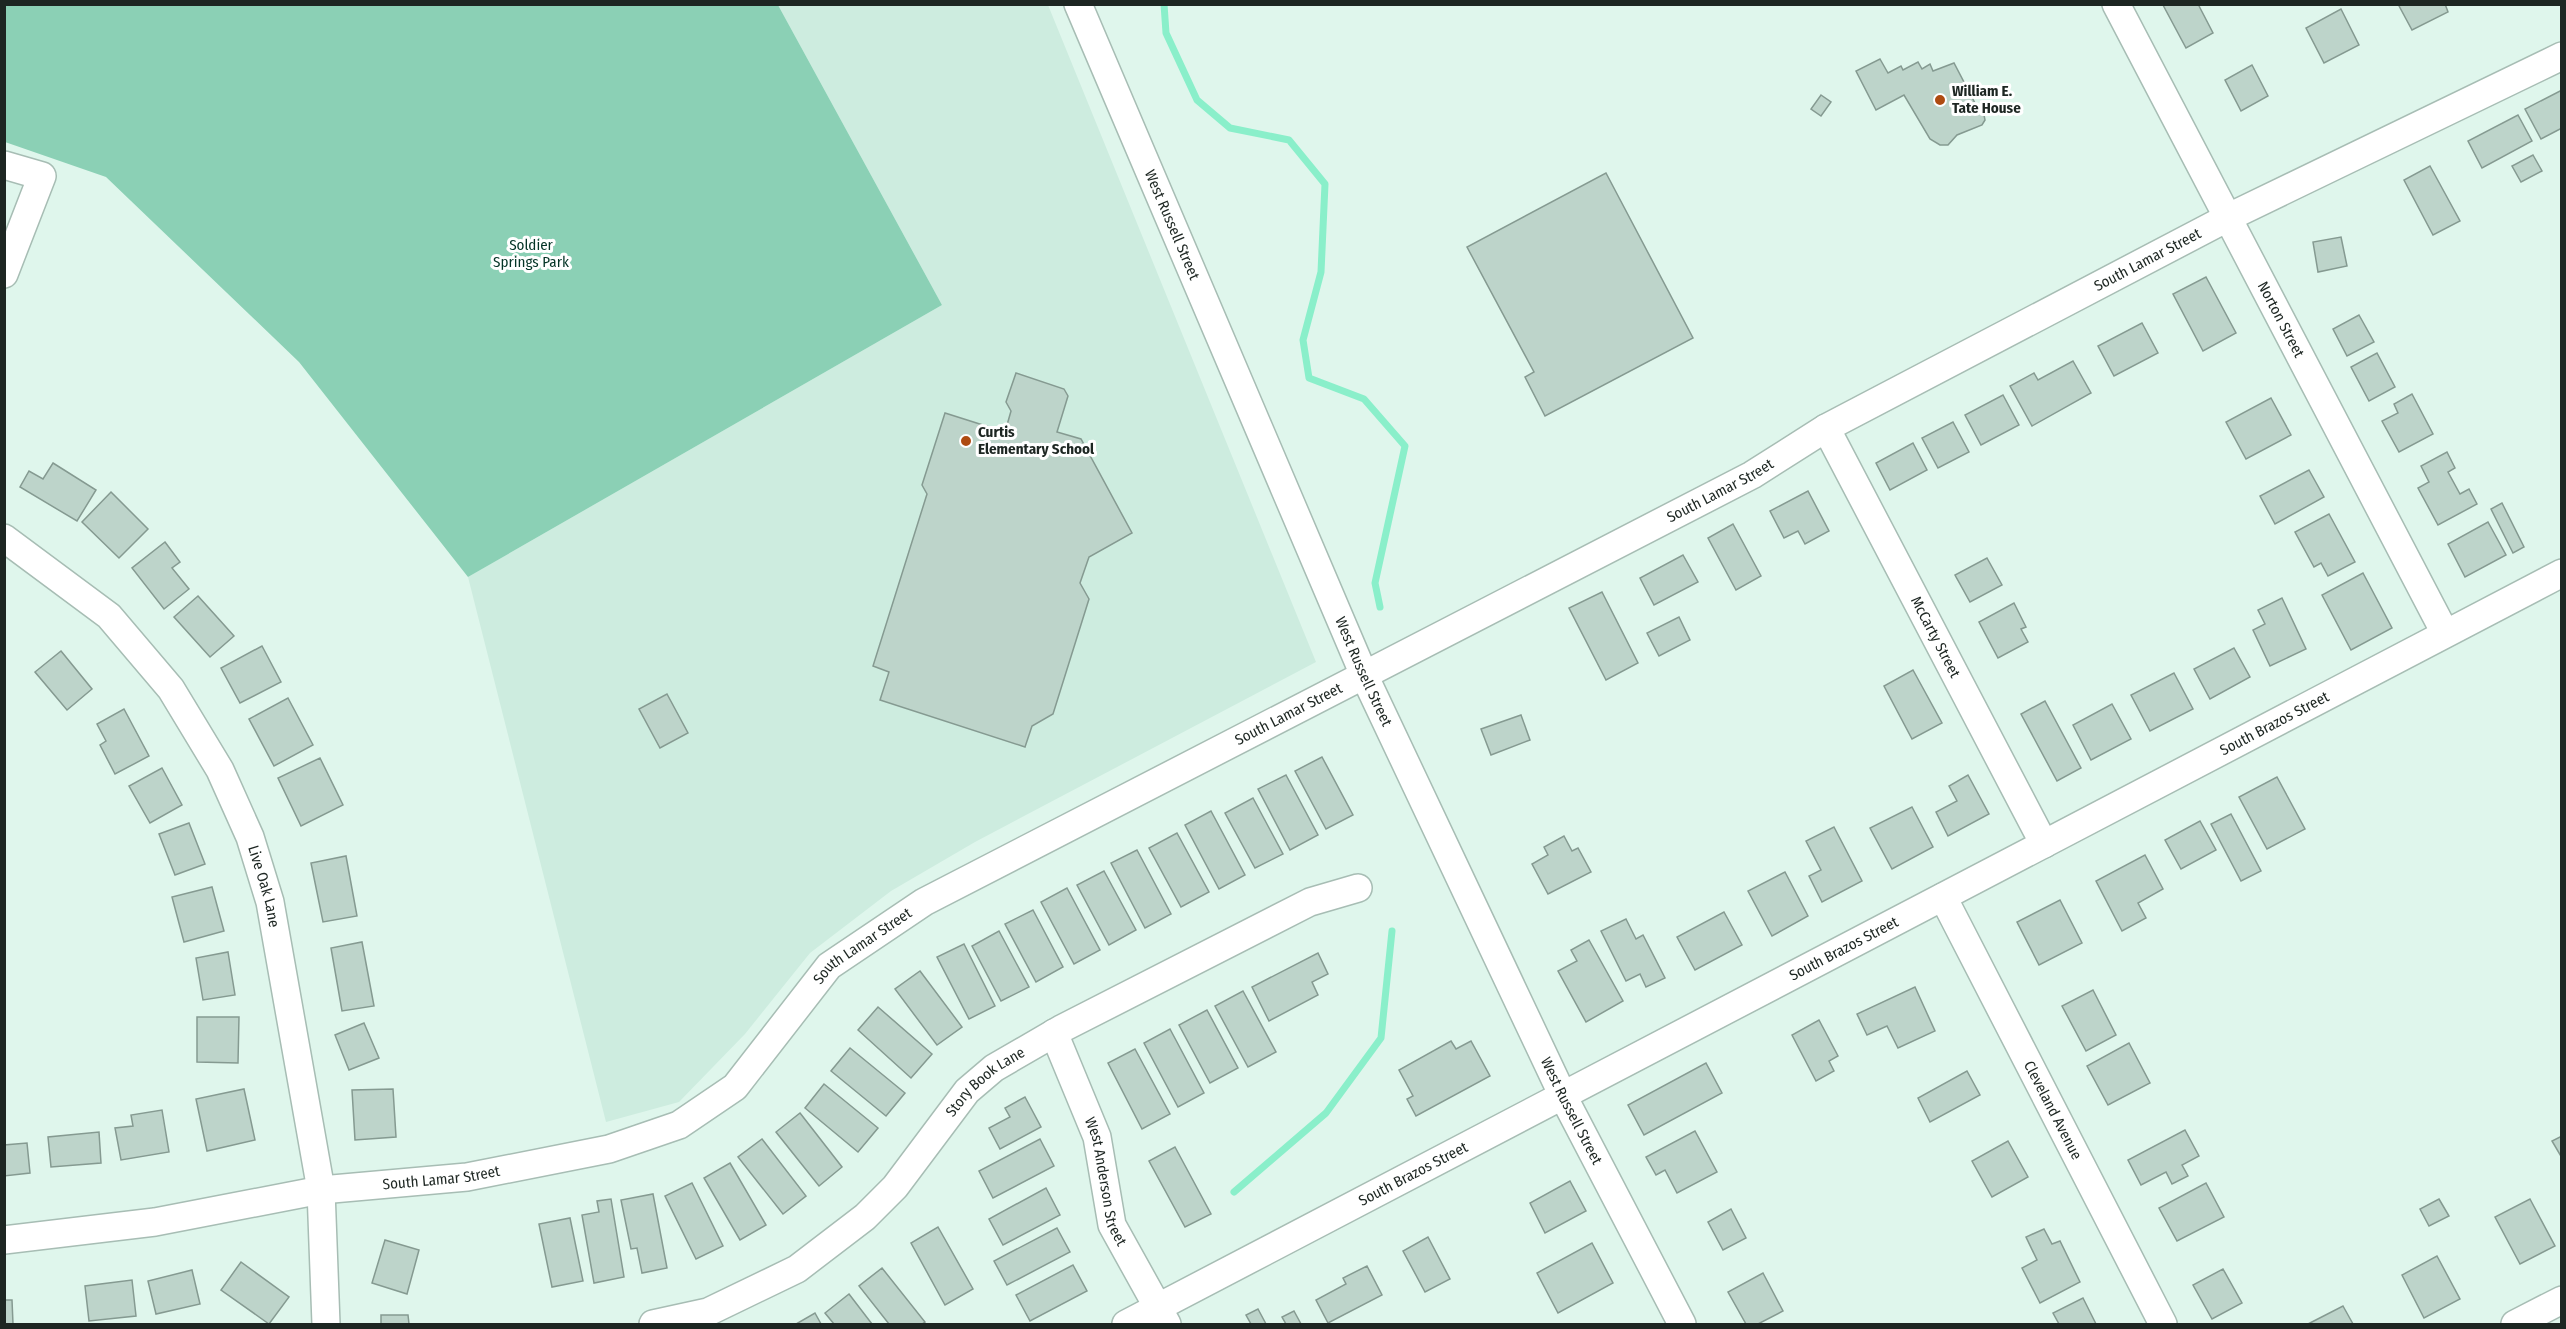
<svg xmlns="http://www.w3.org/2000/svg" width="2566" height="1329" viewBox="0 0 2566 1329" font-family="'Fira Sans Condensed',sans-serif">
	<style>
		.built { fill: #cdecdf }
		.green { fill: #8bd0b5 }
		.lines { fill: none; stroke-linecap: round; stroke-linejoin: round }
		.stream { stroke: #8aefca; stroke-width: 7 }
		.building { fill: #bdd4ca; stroke: #859a91; stroke-width: 1.5 }
		.minor-casing { stroke: #a7bdb4; stroke-width: 30 }
		.minor { stroke: #fff; stroke-width: 27 }
		.poi-dot { fill: #ae4b11; stroke: #fff; stroke-width: 2 }
		.labels { text-anchor: middle; stroke-width: 6; stroke-linejoin: round; paint-order: stroke }
		.poi-label { font-size: 15px; font-weight: bold; fill: #1d2622; stroke: #fff; text-anchor: start }
		.street-label { font-size: 15px; fill: #1d2622; stroke: #fff }
		.park-label { font-size: 15px; fill: #043426; stroke: #fff }
	</style>
	<rect width="100%" height="100%" fill="#dff6ec"/>
	<!-- built -->
	<path class="built" d="M778,5H1048L1316,662L975,842L891,891L810,953L745,1034L679,1102L606,1122L468,577L942,305Z"/>
	<!-- green -->
	<path class="green" d="M5,4L778,5L942,305L468,577L299,362L106,177L5,142Z"/>
	<g class="lines">
		<!-- stream -->
		<g class="stream">
			<path d="M1164,4L1166,33L1197,100L1230,128L1289,140L1325,184L1321,272L1303,340L1309,378L1364,399L1405,446L1375,583L1380,607"/>
			<path d="M1234,1192L1326,1113L1381,1038L1392,931"/>
		</g>
	</g>
	<!-- building -->
	<g class="building">
		<path d="M2198,4L2213,33L2186,48L2163,5Z"/>
		<path d="M2398,4H2445L2448,12L2412,30Z"/>
		<path d="M2341,9L2359,45L2324,63L2306,28Z"/>
		<path d="M1880,59L1888,73L1901,66L1903,70L1918,62L1922,69L1930,64L1933,71L1954,63L1976,105L1983,110L1985,120L1982,125L1957,135L1948,145H1940L1930,139L1904,95L1876,110L1856,71Z"/>
		<path d="M2252,65L2268,96L2241,111L2225,80Z"/>
		<path d="M2562,90V128L2541,139L2525,109Z"/>
		<path d="M1821,95L1831,102L1821,116L1811,109Z"/>
		<path d="M2518,115L2532,141L2482,168L2468,141Z"/>
		<path d="M2533,155L2542,171L2521,182L2512,166Z"/>
		<path d="M2430,166L2460,221L2433,235L2404,180Z"/>
		<path d="M1606,173L1693,338L1545,416L1525,377L1534,372L1467,247Z"/>
		<path d="M2341,237L2347,266L2318,272L2313,242Z"/>
		<path d="M2206,277L2236,333L2203,351L2173,294Z"/>
		<path d="M2359,315L2374,342L2347,356L2333,329Z"/>
		<path d="M2142,323L2158,353L2114,376L2098,346Z"/>
		<path d="M2377,353L2395,387L2369,401L2351,367Z"/>
		<path d="M2073,361L2091,393L2032,426L2010,386L2034,373L2038,380Z"/>
		<path d="M1016,373L1064,389L1068,396L1057,432L1081,439L1132,533L1089,557L1080,583L1089,599L1053,714L1032,726L1025,747L880,700L889,672L873,666L927,494L922,485L945,413L1005,432L1011,411L1006,402Z"/>
		<path d="M2412,394L2433,434L2399,452L2382,421L2398,413L2394,404Z"/>
		<path d="M2003,395L2019,425L1981,445L1965,415Z"/>
		<path d="M2271,398L2291,435L2246,459L2226,422Z"/>
		<path d="M1953,422L1969,452L1938,468L1922,438Z"/>
		<path d="M1913,443L1927,470L1890,490L1876,463Z"/>
		<path d="M2447,452L2455,468L2448,472L2460,494L2469,489L2477,504L2438,525L2418,488L2429,482L2421,466Z"/>
		<path d="M53,463L96,490L77,521L20,487L29,471L43,479Z"/>
		<path d="M2309,470L2324,497L2275,524L2260,496Z"/>
		<path d="M1808,491L1829,531L1805,544L1798,531L1784,538L1770,511Z"/>
		<path d="M111,492L148,529L119,558L82,522Z"/>
		<path d="M2502,503L2524,547L2513,553L2491,509Z"/>
		<path d="M2329,514L2355,562L2328,576L2321,563L2314,567L2295,532Z"/>
		<path d="M2488,522L2506,555L2465,577L2448,544Z"/>
		<path d="M1733,524L1761,576L1736,590L1708,538Z"/>
		<path d="M165,542L180,562L172,568L189,589L164,609L132,568Z"/>
		<path d="M1683,555L1698,582L1654,605L1640,578Z"/>
		<path d="M1987,558L2002,585L1970,602L1955,575Z"/>
		<path d="M2363,573L2392,628L2351,650L2322,595Z"/>
		<path d="M1602,592L1638,663L1606,680L1569,608Z"/>
		<path d="M198,596L234,636L210,657L174,617Z"/>
		<path d="M2282,598L2306,649L2270,666L2253,630L2265,624L2258,610Z"/>
		<path d="M2014,603L2026,627L2021,629L2028,642L1998,658L1979,622Z"/>
		<path d="M1679,617L1690,640L1659,656L1647,633Z"/>
		<path d="M262,646L281,682L240,703L221,668Z"/>
		<path d="M2234,648L2250,677L2210,699L2194,669Z"/>
		<path d="M61,651L92,689L67,710L35,672Z"/>
		<path d="M1913,670L1942,723L1912,739L1884,686Z"/>
		<path d="M2174,673L2193,709L2150,731L2131,695Z"/>
		<path d="M667,694L688,733L660,748L639,709Z"/>
		<path d="M288,698L313,745L274,766L249,719Z"/>
		<path d="M2045,701L2081,768L2057,781L2021,714Z"/>
		<path d="M2112,704L2131,739L2091,760L2073,725Z"/>
		<path d="M124,709L149,756L115,774L100,745L106,741L97,724Z"/>
		<path d="M1521,715L1530,740L1491,755L1481,729Z"/>
		<path d="M1322,757L1353,815L1326,829L1295,771Z"/>
		<path d="M320,758L343,805L301,826L278,778Z"/>
		<path d="M162,768L182,805L150,823L129,786Z"/>
		<path d="M1286,775L1318,835L1290,850L1258,789Z"/>
		<path d="M1968,775L1989,814L1948,836L1936,812L1957,801L1949,786Z"/>
		<path d="M2277,777L2305,829L2267,849L2239,797Z"/>
		<path d="M1253,798L1283,854L1255,868L1225,813Z"/>
		<path d="M1912,807L1933,847L1892,869L1870,828Z"/>
		<path d="M1211,811L1245,875L1219,889L1185,825Z"/>
		<path d="M2231,814L2261,871L2241,881L2211,824Z"/>
		<path d="M2200,821L2216,850L2181,869L2165,840Z"/>
		<path d="M189,823L205,864L175,875L159,834Z"/>
		<path d="M1834,827L1862,881L1822,902L1809,876L1821,870L1806,841Z"/>
		<path d="M1177,833L1209,892L1181,907L1149,848Z"/>
		<path d="M1564,836L1572,851L1578,848L1591,872L1548,894L1532,864L1548,855L1544,847Z"/>
		<path d="M1137,850L1171,914L1145,928L1111,863Z"/>
		<path d="M2145,855L2163,889L2138,903L2146,918L2122,931L2096,881Z"/>
		<path d="M346,856L357,916L323,922L311,863Z"/>
		<path d="M1104,871L1136,930L1109,945L1077,885Z"/>
		<path d="M1785,872L1808,916L1772,936L1748,891Z"/>
		<path d="M212,887L224,931L184,942L172,897Z"/>
		<path d="M1067,888L1100,950L1074,964L1041,902Z"/>
		<path d="M2060,900L2082,943L2039,965L2017,922Z"/>
		<path d="M1033,910L1063,967L1036,982L1005,924Z"/>
		<path d="M1724,912L1742,945L1695,970L1677,937Z"/>
		<path d="M1626,919L1636,939L1643,935L1665,978L1646,987L1640,974L1626,981L1601,931Z"/>
		<path d="M999,931L1029,987L1001,1001L972,946Z"/>
		<path d="M1589,940L1623,1001L1586,1022L1558,971L1577,961L1571,950Z"/>
		<path d="M362,942L374,1006L342,1011L331,948Z"/>
		<path d="M964,944L995,1006L969,1019L937,957Z"/>
		<path d="M228,952L235,995L203,1000L196,958Z"/>
		<path d="M1318,953L1328,974L1312,982L1318,995L1269,1021L1252,987Z"/>
		<path d="M920,971L962,1027L937,1045L895,989Z"/>
		<path d="M1915,987L1935,1031L1898,1048L1887,1026L1867,1035L1857,1014Z"/>
		<path d="M2093,990L2116,1035L2086,1051L2062,1006Z"/>
		<path d="M1243,991L1276,1052L1248,1067L1215,1006Z"/>
		<path d="M878,1007L932,1054L911,1078L858,1030Z"/>
		<path d="M1207,1010L1238,1068L1210,1083L1179,1025Z"/>
		<path d="M197,1017H239L238,1063L197,1062Z"/>
		<path d="M1819,1020L1838,1056L1829,1061L1834,1071L1816,1081L1792,1035Z"/>
		<path d="M364,1023L379,1058L349,1070L335,1035Z"/>
		<path d="M1170,1029L1204,1093L1178,1107L1144,1043Z"/>
		<path d="M1451,1041L1456,1049L1471,1041L1490,1076L1416,1116L1407,1099L1413,1096L1399,1070Z"/>
		<path d="M2129,1043L2150,1083L2108,1105L2087,1066Z"/>
		<path d="M850,1048L905,1093L886,1116L831,1071Z"/>
		<path d="M1135,1049L1170,1114L1142,1129L1108,1063Z"/>
		<path d="M1706,1063L1722,1093L1644,1135L1628,1105Z"/>
		<path d="M1967,1071L1980,1095L1930,1122L1918,1098Z"/>
		<path d="M824,1084L878,1128L858,1152L805,1108Z"/>
		<path d="M244,1089L255,1140L207,1151L196,1099Z"/>
		<path d="M393,1089L396,1137L355,1140L352,1090Z"/>
		<path d="M1025,1097L1041,1127L1000,1149L989,1128L1010,1117L1005,1108Z"/>
		<path d="M162,1110L169,1152L121,1160L115,1128L133,1126L131,1115Z"/>
		<path d="M800,1113L842,1167L819,1186L776,1132Z"/>
		<path d="M2185,1130L2199,1156L2182,1165L2188,1176L2172,1184L2166,1172L2141,1185L2128,1160Z"/>
		<path d="M1695,1131L1717,1172L1677,1193L1665,1170L1656,1175L1646,1157Z"/>
		<path d="M99,1132L101,1163L51,1167L48,1137Z"/>
		<path d="M2562,1136V1158L2552,1141Z"/>
		<path d="M762,1139L806,1196L783,1214L738,1157Z"/>
		<path d="M1040,1139L1054,1166L993,1198L979,1171Z"/>
		<path d="M2008,1141L2028,1177L1992,1197L1972,1161Z"/>
		<path d="M27,1143L30,1173L4,1176V1145Z"/>
		<path d="M1175,1147L1211,1214L1185,1227L1149,1161Z"/>
		<path d="M730,1163L766,1225L740,1240L704,1178Z"/>
		<path d="M1570,1181L1586,1211L1545,1233L1530,1203Z"/>
		<path d="M692,1183L723,1246L696,1259L665,1196Z"/>
		<path d="M2206,1183L2224,1217L2177,1241L2159,1208Z"/>
		<path d="M1046,1188L1060,1215L1003,1245L989,1219Z"/>
		<path d="M653,1194L667,1268L642,1273L637,1248L631,1249L621,1200Z"/>
		<path d="M611,1199L624,1277L594,1283L582,1215L599,1212L597,1201Z"/>
		<path d="M2439,1199L2449,1216L2429,1226L2420,1209Z"/>
		<path d="M2530,1199L2555,1246L2520,1264L2495,1217Z"/>
		<path d="M1731,1209L1746,1238L1723,1250L1708,1222Z"/>
		<path d="M570,1218L583,1281L552,1287L539,1224Z"/>
		<path d="M938,1227L973,1289L945,1305L911,1243Z"/>
		<path d="M1057,1228L1070,1252L1007,1285L994,1261Z"/>
		<path d="M2044,1229L2052,1244L2060,1241L2080,1282L2040,1303L2022,1268L2037,1260L2026,1237Z"/>
		<path d="M1428,1237L1450,1279L1425,1292L1403,1251Z"/>
		<path d="M385,1240L419,1250L407,1294L372,1283Z"/>
		<path d="M1592,1243L1613,1283L1558,1313L1537,1273Z"/>
		<path d="M2437,1256L2460,1299L2424,1318L2402,1275Z"/>
		<path d="M241,1262L289,1297L269,1324L221,1290Z"/>
		<path d="M1073,1265L1087,1291L1030,1321L1016,1295Z"/>
		<path d="M1367,1266L1382,1295L1328,1323L1316,1300L1346,1284L1343,1278Z"/>
		<path d="M882,1268L925,1322L922,1324H889L859,1286Z"/>
		<path d="M2223,1269L2242,1303L2212,1319L2193,1285Z"/>
		<path d="M192,1270L200,1304L156,1314L148,1281Z"/>
		<path d="M1763,1273L1783,1311L1758,1324H1746L1728,1292Z"/>
		<path d="M132,1280L136,1316L89,1321L85,1286Z"/>
		<path d="M849,1294L872,1324H834L825,1313Z"/>
		<path d="M2083,1298L2096,1324H2059L2053,1313Z"/>
		<path d="M4,1300H12L13,1324H4Z"/>
		<path d="M2343,1306L2353,1324H2308Z"/>
		<path d="M1258,1309L1266,1324H1251L1246,1315Z"/>
		<path d="M1294,1311L1301,1324H1286L1282,1317Z"/>
		<path d="M815,1313L821,1324H796Z"/>
		<path d="M381,1315H408L409,1324H381Z"/>
	</g>
	<g class="lines">
		<defs>
			<g id="minor">
				<path id="s1" d="M1078,4L1364,675L1563,1096L1682,1324"/>
				<path id="s2" d="M2116,4L2445,633"/>
				<path d="M4,165L42,176L4,274"/>
				<path id="s3" d="M1826,428L2044,844"/>
				<path id="s4" d="M4,538L109,616L171,689L220,770L250,837L270,902L321,1190L326,1324"/>
				<path id="s5" d="M1943,897L2163,1324"/>
				<path id="s6" d="M1054,1033L1097,1137L1112,1225L1167,1324"/>
				<path id="s7" d="M4,1240L155,1222L321,1190L467,1177L609,1149L679,1125L735,1087L829,966L924,902L1752,475L1826,428L2229,217L2562,56"/>
				<path id="s8" d="M653,1324L708,1312L797,1269L865,1217L895,1187L967,1091L994,1068L1063,1028L1310,902L1358,888"/>
				<path id="s9" d="M1126,1324L2562,573"/>
				<path d="M2515,1324L2562,1300"/>
			</g>
		</defs>
		<!-- minor casing -->
		<use href="#minor" class="minor-casing"/>
		<!-- minor -->
		<use href="#minor" class="minor"/>
	</g>
	<!-- markers -->
	<g class="poi-dot">
		<circle cx="1940" cy="100" r="6"/>
		<circle cx="966" cy="441" r="6"/>
	</g>
	<g class="labels">
		<!-- poi labels -->
		<g class="poi-label">
			<text x="1952" y="96">William E.<tspan x="1952" dy="17">Tate House</tspan></text>
			<text x="978" y="437">Curtis<tspan x="978" dy="17">Elementary School</tspan></text>
		</g>
		<!-- street labels -->
		<g class="street-label">
			<text dy="5" stroke="none"><textPath href="#s1" startOffset="240">West Russell Street</textPath></text>
			<text dy="5" stroke="none"><textPath href="#s7" startOffset="2404">South Lamar Street</textPath></text>
			<text dy="5" stroke="none"><textPath href="#s2" startOffset="356">Norton Street</textPath></text>
			<text dy="5" stroke="none"><textPath href="#s7" startOffset="1918">South Lamar Street</textPath></text>
			<text dy="5" stroke="none"><textPath href="#s3" startOffset="236">McCarty Street</textPath></text>
			<text dy="5" stroke="none"><textPath href="#s1" startOffset="726">West Russell Street</textPath></text>
			<text dy="5" stroke="none"><textPath href="#s7" startOffset="1432">South Lamar Street</textPath></text>
			<text dy="5" stroke="none"><textPath href="#s9" startOffset="1296">South Brazos Street</textPath></text>
			<text dy="5" stroke="none"><textPath href="#s4" startOffset="446">Live Oak Lane</textPath></text>
			<text dy="5" stroke="none"><textPath href="#s7" startOffset="946">South Lamar Street</textPath></text>
			<text dy="5" stroke="none"><textPath href="#s9" startOffset="810">South Brazos Street</textPath></text>
			<text dy="5" stroke="none"><textPath href="#s8" startOffset="423">Story Book Lane</textPath></text>
			<text dy="5" stroke="none"><textPath href="#s1" startOffset="1212">West Russell Street</textPath></text>
			<text dy="5" stroke="none"><textPath href="#s5" startOffset="240">Cleveland Avenue</textPath></text>
			<text dy="5" stroke="none"><textPath href="#s9" startOffset="324">South Brazos Street</textPath></text>
			<text dy="5" stroke="none"><textPath href="#s7" startOffset="442">South Lamar Street</textPath></text>
			<text dy="5" stroke="none"><textPath href="#s6" startOffset="158">West Anderson Street</textPath></text>
		</g>
		<!-- park labels -->
		<g class="park-label">
			<text x="531" y="250">Soldier<tspan x="531" dy="17">Springs Park</tspan></text>
		</g>
	</g>
	<!-- border -->
	<rect width="2566" height="1329" fill="none" stroke="#1d2622" stroke-width="12"/>
</svg>
